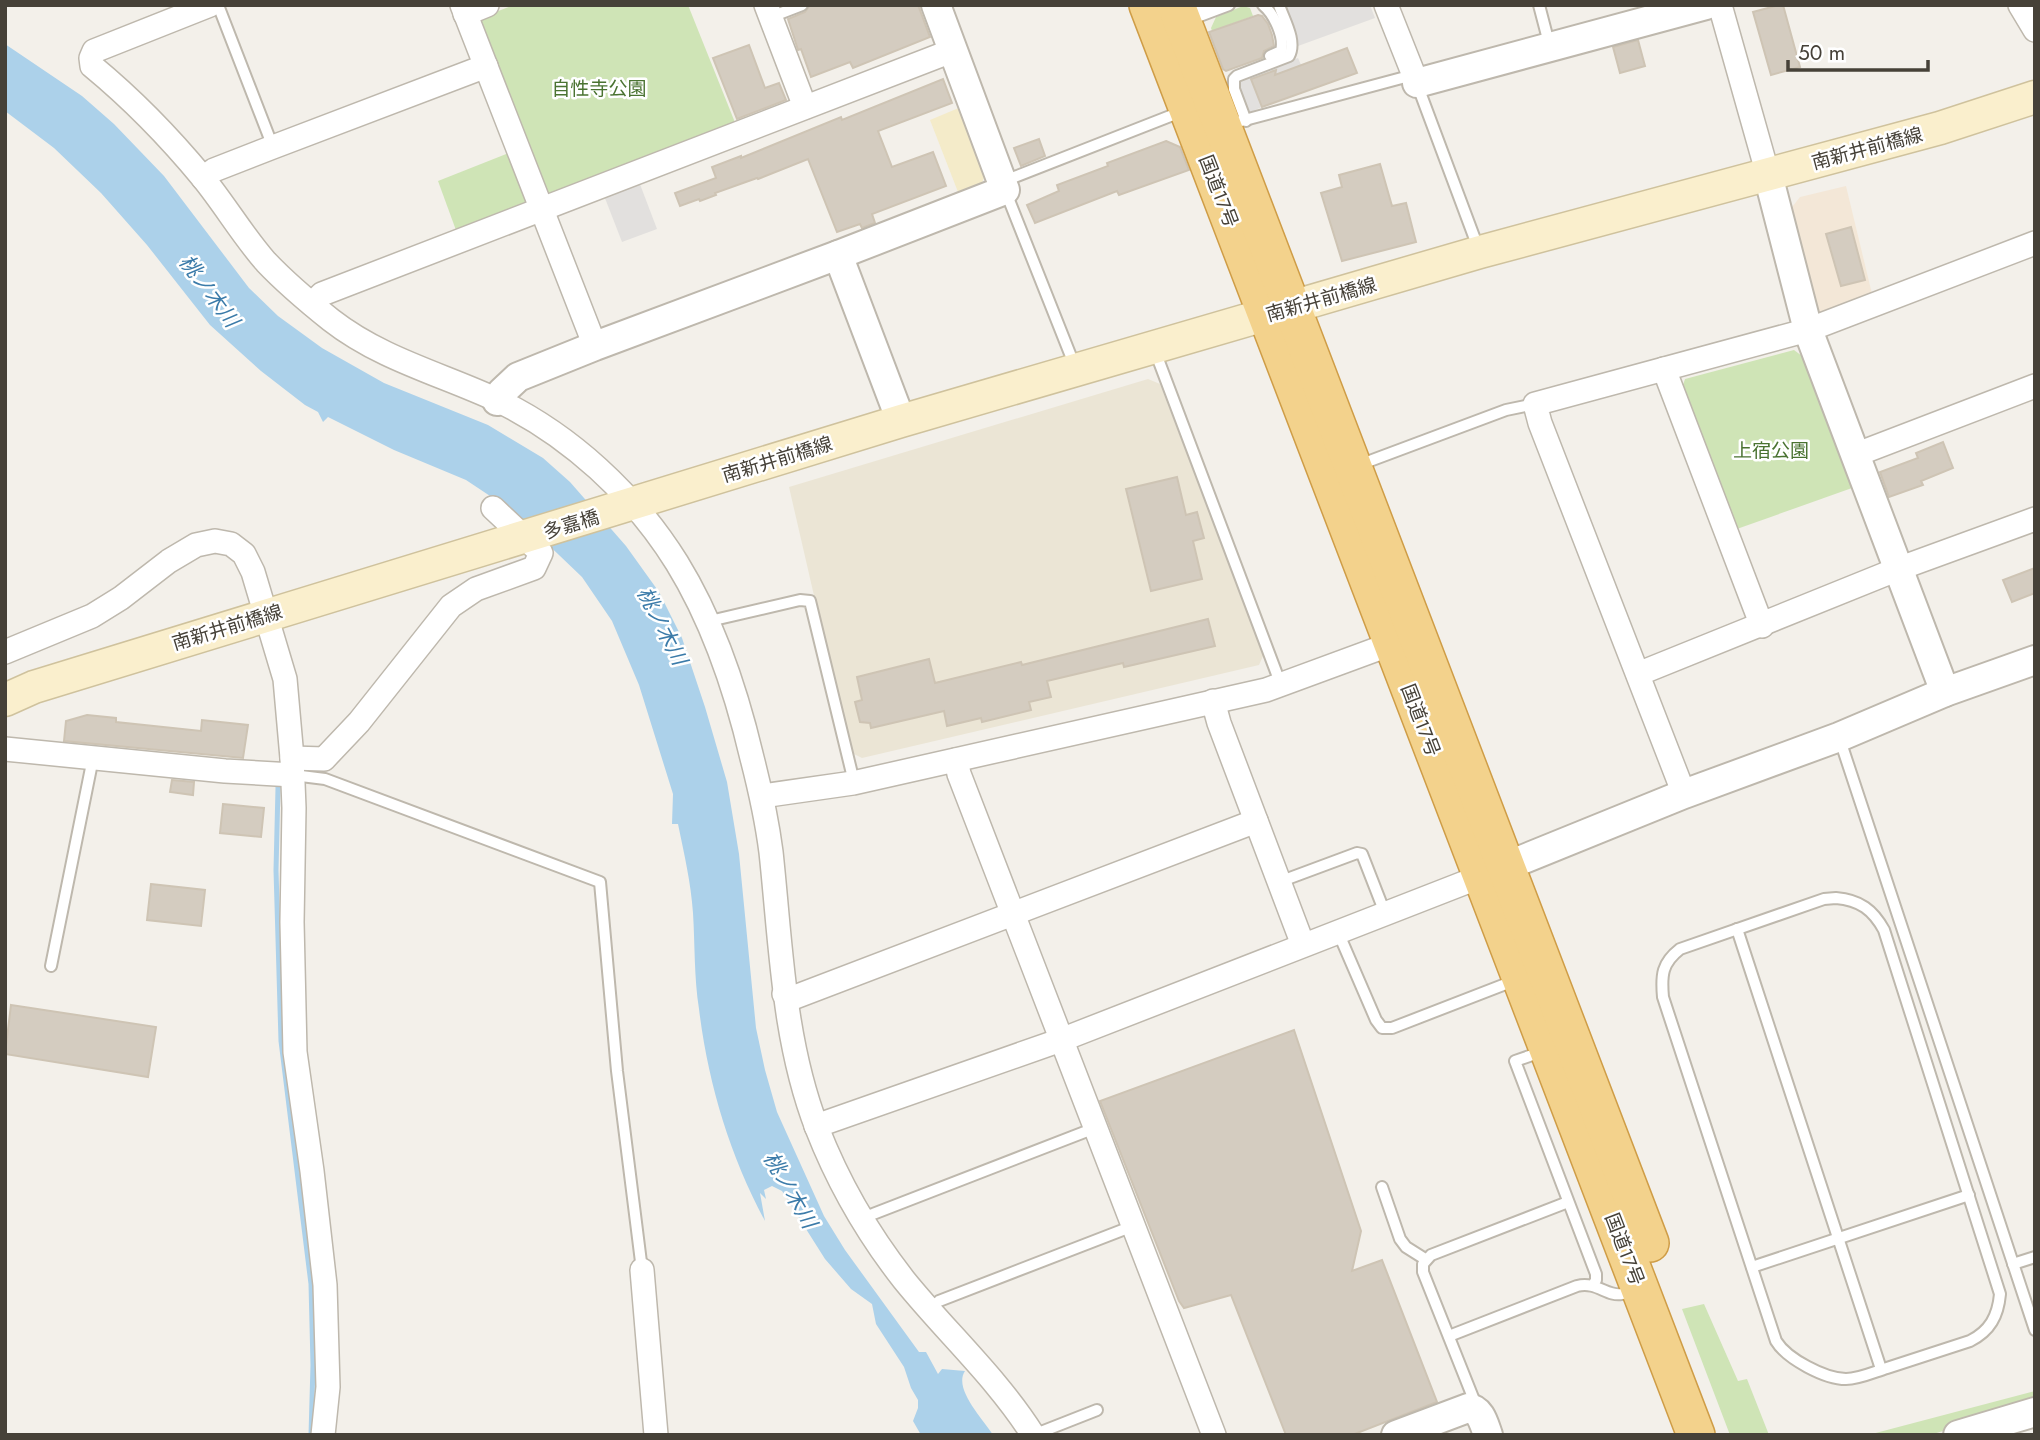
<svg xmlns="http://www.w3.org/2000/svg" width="2040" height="1440" viewBox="0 0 2040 1440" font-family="Jost,'Noto Sans JP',sans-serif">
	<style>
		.commercial { fill: #f3e7d7 }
		.education { fill: #ebe5d5 }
		.green { fill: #cfe4b6 }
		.sand { fill: #f4ebc9 }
		.parking { fill: #e2e0de }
		.water { fill: #acd1ea }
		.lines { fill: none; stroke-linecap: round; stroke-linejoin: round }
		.stream { stroke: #acd1ea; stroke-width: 5 }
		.building { fill: #d4ccc0; stroke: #cec4b4; stroke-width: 2 }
		.service-casing { stroke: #beb8ad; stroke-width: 14 }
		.minor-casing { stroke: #beb8ad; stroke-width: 26 }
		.tertiary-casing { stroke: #beb8ad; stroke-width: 32 }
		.secondary-casing { stroke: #cfc29d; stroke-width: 35 }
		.trunk-casing { stroke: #cf9d47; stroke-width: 40 }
		.service { stroke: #fff; stroke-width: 10 }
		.minor { stroke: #fff; stroke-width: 23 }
		.tertiary { stroke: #fff; stroke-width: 28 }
		.secondary { stroke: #faefcd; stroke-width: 32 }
		.trunk { stroke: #f3d28c; stroke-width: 37 }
		.labels { text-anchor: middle; stroke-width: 5; stroke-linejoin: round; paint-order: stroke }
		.park-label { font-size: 19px; fill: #4a7331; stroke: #fff }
		.street-label { font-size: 19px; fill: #464138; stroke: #fff }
		.water-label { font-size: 21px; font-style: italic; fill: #3b7ba9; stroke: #fff }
	</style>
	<rect width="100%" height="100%" fill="#f3f0ea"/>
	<!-- commercial -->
	<path class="commercial" d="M1846,186L1873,298L1822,314L1814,310L1789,211L1800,197Z"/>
	<!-- education -->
	<path class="education" d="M1148,379L1160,384L1264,654L1259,665L862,758L850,752L789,487Z"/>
	<!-- green -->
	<g class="green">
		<path d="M514,5H688L736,125L549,196L480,18Z"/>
		<path d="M1243,6L1250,8L1253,16L1212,31L1211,28L1216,17Z"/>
		<path d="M511,152L530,196L525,208L457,233L438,181Z"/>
		<path d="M1794,350L1802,356L1852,488L1734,530L1682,388L1685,379Z"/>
		<path d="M1704,1304L1738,1381L1747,1379L1769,1435H1730L1682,1309Z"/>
		<path d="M2035,1391V1403L1930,1435H1868Z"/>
	</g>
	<!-- sand -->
	<path class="sand" d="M961,107L986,173L981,185L958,192L930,120Z"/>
	<!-- parking -->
	<g class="parking">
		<path d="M1283,5H1370L1375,18L1298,46Z"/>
		<path d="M1298,58L1302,67L1254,86L1262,107L1248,113L1236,82Z"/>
		<path d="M638,179L657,229L622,242L603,193Z"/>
	</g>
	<!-- water -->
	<path class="water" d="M5,44L82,96L114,124L164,176L249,288L278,316L322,348L384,383L488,425L543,458L570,482L626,546L659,592L682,638L705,707L727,782L739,854L756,1028L765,1070L777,1112L824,1216L845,1250L919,1352H926L938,1374L942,1369L965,1371C953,1389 983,1419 993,1435H921L913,1421L918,1408V1400L911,1388L904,1367L876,1324L872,1304L851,1289L825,1259L782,1191L772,1186L764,1190L766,1199L760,1193L765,1221C730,1156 708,1083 699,1009C694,977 695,945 693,913C691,883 684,853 678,824H672L673,794L639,685L612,621L582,577L514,512L466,480L394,450L328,417L323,422L318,412L305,405L261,371L210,325L147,245L101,193L54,148L5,111Z"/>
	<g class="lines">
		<!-- stream -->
		<path class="stream" d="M277,779L278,788L276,870L281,1041L311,1284L313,1365L311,1435"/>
	</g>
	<!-- building -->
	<g class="building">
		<path d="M810,5H918L930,37L853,68L850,62L811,77L801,49L798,50L788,19L805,12Z"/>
		<path d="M1779,5H1783L1800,67L1771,75L1753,12Z"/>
		<path d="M1258,15L1262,16L1268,24L1272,35L1274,46L1264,51L1262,58L1226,71L1223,69L1209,32Z"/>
		<path d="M1638,40L1645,66L1620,73L1613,47Z"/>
		<path d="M749,45L765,88L779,83L786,100L737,119L713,58Z"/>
		<path d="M1347,48L1357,73L1262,107L1251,79L1276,70L1275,75Z"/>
		<path d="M943,79L952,103L878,131L892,167L933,152L946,186L872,214L875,223L862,228L860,224L837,232L808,159L758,179L757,178L715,193L716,195L700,201L699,199L680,206L675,193L716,178L712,167L741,156V158L841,117L842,120Z"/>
		<path d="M1039,139L1045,156L1021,166L1014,148Z"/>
		<path d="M1166,141L1180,147L1189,170L1119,195L1117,191L1035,223L1027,205L1059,191L1057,185L1108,166L1107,163Z"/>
		<path d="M1380,164L1392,206L1406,203L1416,242L1342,261L1321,193L1342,187L1339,175Z"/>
		<path d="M1851,227L1865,280L1841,286L1826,234Z"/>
		<path d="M1943,442L1953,468L1921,481L1923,485L1889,497L1880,472L1918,458L1916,453Z"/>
		<path d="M1177,477L1186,515L1197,512L1204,538L1193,541L1202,579L1151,591L1126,489Z"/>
		<path d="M2035,568V593L2012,602L2003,580Z"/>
		<path d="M1208,619L1215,646L1124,667L1123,663L1047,681L1051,697L1029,702L1031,710L982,722L981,718L947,726L944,711L871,728L870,723L860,722L855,702L862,700L857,677L929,659L935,683L1021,662L1022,665Z"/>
		<path d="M87,715L116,718V722L201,731L202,720L248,725L243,758L64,741L66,721Z"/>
		<path d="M172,780L194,782L193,795L170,792Z"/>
		<path d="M223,804L264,808L261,837L220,833Z"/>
		<path d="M151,884L205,890L201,926L147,920Z"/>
		<path d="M11,1005L156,1027L148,1077L5,1054Z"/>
		<path d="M1294,1030L1361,1231L1352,1271L1382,1260L1437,1402L1352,1435H1286L1231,1295L1184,1308L1179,1301L1100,1101Z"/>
	</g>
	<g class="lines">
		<defs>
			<g id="service">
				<path d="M218,5L273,147"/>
				<path d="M1263,5C1274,14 1285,37 1281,51L1270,56"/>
				<path d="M1539,5L1550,47"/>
				<path d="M1186,12L1206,5"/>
				<path d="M771,17L802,5"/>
				<path d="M1189,20L1229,5"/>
				<path d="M1417,84L1479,250"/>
				<path d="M1246,121L1234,89V79L1237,76L1289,56C1297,41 1284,20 1279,5"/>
				<path d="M1226,125L1413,75"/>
				<path d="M1155,351L1281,685"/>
				<path d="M1076,369L1005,190L1012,178L1183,111"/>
				<path d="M1359,465L1506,410L1535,404"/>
				<path d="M707,619L714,620L800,600L810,601L854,782"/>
				<path d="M1839,737L2035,1330"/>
				<path d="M293,775L325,779L600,882L617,1071L642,1270"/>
				<path d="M1279,882L1357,853L1362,854L1385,913"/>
				<path d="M1836,898C1860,900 1873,910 1884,930L2000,1294C1998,1316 1990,1331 1970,1341C1942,1350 1915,1359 1887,1368C1874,1372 1859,1379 1846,1379C1825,1379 1787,1359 1776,1341L1663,997C1661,975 1662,963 1680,949L1824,899Z"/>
				<path d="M1737,929L1881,1369"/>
				<path d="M1338,932L1376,1020L1382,1028H1392L1516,980"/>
				<path d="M51,966L93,758"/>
				<path d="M1544,1051L1515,1061L1596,1274V1280L1593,1285"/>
				<path d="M1382,1187L1400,1239L1406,1247L1425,1259"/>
				<path d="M861,1217L873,1214L1095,1128"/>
				<path d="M2013,1264L2035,1257"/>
				<path d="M1752,1267L1969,1195"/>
				<path d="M927,1306L932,1307L939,1301L1133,1226"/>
				<path d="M1449,1336L1577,1286C1597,1281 1607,1297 1622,1294C1626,1294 1629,1292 1633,1290"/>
				<path d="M1474,1406V1400L1423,1272V1264L1431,1255L1568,1202"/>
				<path d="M1031,1431L1041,1432L1097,1410"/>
			</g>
			<g id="minor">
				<path d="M210,5L94,51L91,58L92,66C132,99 170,138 203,178C225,205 243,236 266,262C284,281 311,304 331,320C381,359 441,374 497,400C570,435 634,494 677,563C714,623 736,690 752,758C760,789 767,821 771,852C781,945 783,1040 817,1128C838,1182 868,1234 904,1280C946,1332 997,1378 1033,1435"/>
				<path d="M462,5L595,346"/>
				<path d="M766,5L805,107"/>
				<path d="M1386,5L1417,83"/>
				<path d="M1720,5L1768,175"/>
				<path d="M2020,5L2035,30"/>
				<path d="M465,14L487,5"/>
				<path d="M203,178L214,170L273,147L486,66"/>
				<path d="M312,304L322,294L954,50"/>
				<path d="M1664,369L1762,626"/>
				<path d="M1855,455L2035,386"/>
				<path d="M5,652L92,616L121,598L169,561L196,545L215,541L231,544L244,554L253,572L285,679L292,758L294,808L292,922L295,1052L312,1171L325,1285L328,1387L323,1435"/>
				<path d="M1638,674L1898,569L2035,519"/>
				<path d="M1213,701L1219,723L1303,945"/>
				<path d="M5,749L225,771L293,775"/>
				<path d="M292,758L324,759L359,722L451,606L476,589L534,568L541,553L493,508"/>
				<path d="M956,760L959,774L1214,1435"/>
				<path d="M1684,794L1540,423L1535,404L1808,330L2035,243"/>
				<path d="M762,796L853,783L1266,690L1391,644"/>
				<path d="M784,994L795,997L1256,821"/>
				<path d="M816,1126L1061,1040L1482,876"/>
				<path d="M642,1270L656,1435"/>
			</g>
			<g id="tertiary">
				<path d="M1417,83L1706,5"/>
				<path d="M1768,175L1808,330L1945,692"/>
				<path d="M838,255L901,421"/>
				<path d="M497,401L502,392L518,377L595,346L838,255L1005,190L936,5"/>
				<path d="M1487,874L1684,794L1839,737L1945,692L2035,660"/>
				<path d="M1396,1435L1468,1408C1481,1409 1484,1424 1488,1435"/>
				<path d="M1958,1435L2035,1412"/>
			</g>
			<path id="secondary" d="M5,700L34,687L901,421L1480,252L1940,128L2035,97"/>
			<g id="trunk">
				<path d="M1148,5L1696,1435"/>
				<path d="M1176,5L1650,1243"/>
			</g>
		</defs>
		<!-- service casing -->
		<use href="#service" class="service-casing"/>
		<!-- minor casing -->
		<use href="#minor" class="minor-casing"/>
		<!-- tertiary casing -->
		<use href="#tertiary" class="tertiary-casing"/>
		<!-- secondary casing -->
		<use href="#secondary" class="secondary-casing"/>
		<!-- trunk casing -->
		<use href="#trunk" class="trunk-casing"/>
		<!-- service -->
		<use href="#service" class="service"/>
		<!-- minor -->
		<use href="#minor" class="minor"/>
		<!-- tertiary -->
		<use href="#tertiary" class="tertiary"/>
		<!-- secondary -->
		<use href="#secondary" class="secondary"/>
		<!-- trunk -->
		<use href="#trunk" class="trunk"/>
	</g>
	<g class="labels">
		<!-- park labels -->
		<g class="park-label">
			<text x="599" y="95">自性寺公園</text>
			<text x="1771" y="457">上宿公園</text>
		</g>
		<!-- street labels -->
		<g class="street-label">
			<text transform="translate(1867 148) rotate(-15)" y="7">南新井前橋線</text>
			<text transform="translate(1219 191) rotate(69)" y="7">国道17号</text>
			<text transform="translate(1321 299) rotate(-16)" y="7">南新井前橋線</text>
			<text transform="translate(777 459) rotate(-17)" y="7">南新井前橋線</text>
			<text transform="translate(571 524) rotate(-17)" y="7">多嘉橋</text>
			<text transform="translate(227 627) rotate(-17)" y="7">南新井前橋線</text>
			<text transform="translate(1421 720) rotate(69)" y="7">国道17号</text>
			<text transform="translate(1625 1249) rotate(69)" y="7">国道17号</text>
		</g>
		<!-- water labels -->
		<g class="water-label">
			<text transform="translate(209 291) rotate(53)" y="7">桃ノ木川</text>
			<text transform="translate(662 626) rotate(63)" y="7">桃ノ木川</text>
			<text transform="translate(790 1190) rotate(60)" y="7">桃ノ木川</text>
		</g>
	</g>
	<!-- border -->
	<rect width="2040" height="1440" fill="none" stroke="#464138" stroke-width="14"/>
	<!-- scale -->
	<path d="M1788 60v10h140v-10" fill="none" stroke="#464138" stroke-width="3.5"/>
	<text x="1798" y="60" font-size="21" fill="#464138" stroke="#ffffff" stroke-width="5" paint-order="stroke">50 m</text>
</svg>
